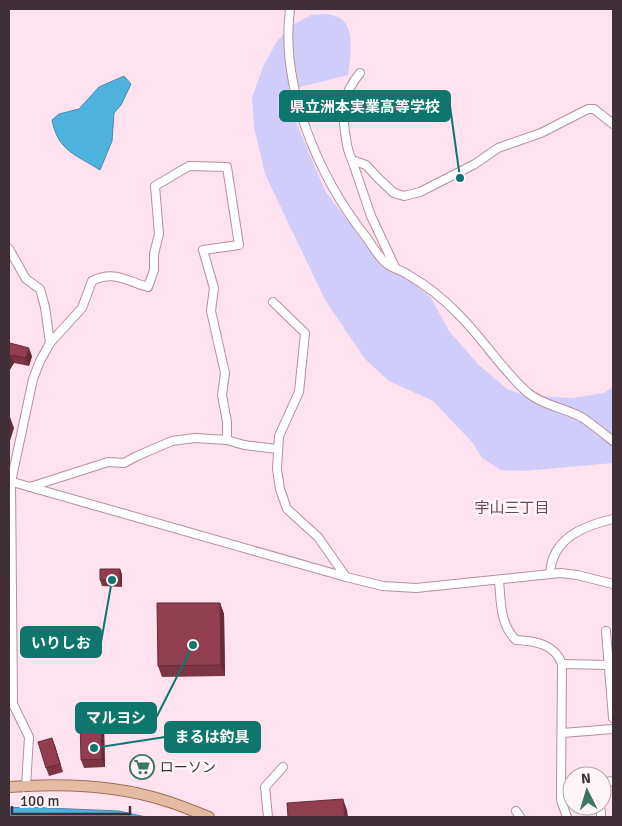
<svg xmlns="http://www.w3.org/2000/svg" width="622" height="826" viewBox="0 0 622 826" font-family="Signika,'Noto Sans JP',sans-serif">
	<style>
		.green { fill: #d1cdfa }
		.water { fill: #4db2dd; stroke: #498bab }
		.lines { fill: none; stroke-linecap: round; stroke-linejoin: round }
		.minor-casing { stroke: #b78da1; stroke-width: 10 }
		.major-casing { stroke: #a16c56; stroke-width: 12 }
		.minor { stroke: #fff; stroke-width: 8 }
		.major { stroke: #e5bba3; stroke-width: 10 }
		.wall { fill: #7c3545 }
		.shaded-wall { fill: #652b38 }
		.building { fill: #903e50; stroke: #652b38 }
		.labels { text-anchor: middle; stroke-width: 5; stroke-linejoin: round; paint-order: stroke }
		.poi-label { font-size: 14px; fill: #412f37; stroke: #fff5f9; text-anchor: start }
		.neighbourhood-label { font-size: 15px; fill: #6e485a; stroke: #fff5f9 }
		.leader { fill: none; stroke: #0f766e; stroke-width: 2 }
		.callout-dot { fill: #0f766e; stroke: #fff5f9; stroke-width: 2 }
		.callout { fill: #0f766e; stroke: #0f766e; stroke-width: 2 }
		.callout-label { font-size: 15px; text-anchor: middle; font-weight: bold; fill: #fff }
	</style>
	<rect width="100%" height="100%" fill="#fee2ef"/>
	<!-- green -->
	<path class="green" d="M328,14C332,15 337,16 340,18C356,28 350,60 348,75L288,90L294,117L325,191L384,268L408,278L431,298L449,331L478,364L507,389L524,395L571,398L604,393L613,387V463L524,471L501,470L482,458L472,442L433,401L389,381L365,359L325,300L265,174L254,127L252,97L263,67L277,41L294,24L311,15Z"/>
	<!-- water -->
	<g class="water">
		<path d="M124,76L131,84L121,105L114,113L112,141L100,170C75,154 58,151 52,120L59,114L79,109L99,87Z"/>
		<path d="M24,807L119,811L146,817H9V808Z"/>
	</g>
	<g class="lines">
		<defs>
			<g id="minor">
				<path d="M290,9C280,87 318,176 366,237C372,245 379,258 387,264C392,268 401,270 407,274C426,285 445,300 460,316C484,340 502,370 528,393C544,406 566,408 583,418C593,425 603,433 613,441"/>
				<path d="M360,73C343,94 342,107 345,133C347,143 347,151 352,160L371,216L395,267"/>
				<path d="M352,160L366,165L379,179L394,193L404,196L420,192L475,164L498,148L541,133L588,109H594L613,124"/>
				<path d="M9,249L26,279L40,289L45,307L50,343"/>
				<path d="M273,302L305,333L299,392L279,436L277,469L280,489L287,509L318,537L346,577"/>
				<path d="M9,481L346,577L383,586L416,588L560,573L577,575L613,584"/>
				<path d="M30,487L108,462L124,463L137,456L172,441L195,438L227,440L244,445L278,449"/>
				<path d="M550,574C552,538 583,526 613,519"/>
				<path d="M499,581C501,602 500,625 516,640C535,641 555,644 562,664L561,793L572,791"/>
				<path d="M606,631L613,718"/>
				<path d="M562,664L608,665"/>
				<path d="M562,733L613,729"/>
				<path d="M602,783L613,781"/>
				<path d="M26,786L29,737L13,704L11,482L33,379L40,361L50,343L82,308L92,281C115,270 126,281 148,287L154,270V254L159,234L155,186L189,166L227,167L239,245L203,250L214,288L211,311L225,373L222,395L227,422V440"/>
				<path d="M561,793V800L567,817"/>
				<path d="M599,806L601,811V815"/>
				<path d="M516,811L520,817"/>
				<path d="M268,817L265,787L283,767"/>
			</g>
			<path id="major" d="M9,787C61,783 115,784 166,801C180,805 195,812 209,817"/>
		</defs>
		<!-- minor casing -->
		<use href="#minor" class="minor-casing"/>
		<!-- major casing -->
		<use href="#major" class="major-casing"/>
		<!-- minor -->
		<use href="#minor" class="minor"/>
		<!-- major -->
		<use href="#major" class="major"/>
	</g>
	<!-- wall -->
	<g class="wall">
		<path d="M9,344L32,356L29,366L14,363L9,371Z"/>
		<path d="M122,574V587L102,586L100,580Z"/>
		<path d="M220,603L224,614L225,676L162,677L158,666Z"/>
		<path d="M104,728L105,767L84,768L81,760Z"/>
		<path d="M55,746L63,772L49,776L46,768Z"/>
	</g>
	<!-- shaded-wall -->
	<g class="shaded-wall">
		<path d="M29,348L32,356L29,366L26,358Z"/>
		<path d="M11,355L14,363L9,371V359Z"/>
		<path d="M10,417L14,428L9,444V420Z"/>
		<path d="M120,569L122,574V587L120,581Z"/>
		<path d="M220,603L224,614L225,676L221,665Z"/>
		<path d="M101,719L104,728L105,767L102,759Z"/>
		<path d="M52,738L55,746L63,772L60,764Z"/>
		<path d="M343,799L347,810L348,817H345Z"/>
	</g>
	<!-- building -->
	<g class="building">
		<path d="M10,343L29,348L26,358L11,355L9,359V344Z"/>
		<path d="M100,569H120V581L100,580Z"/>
		<path d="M157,603H220L221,665L158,666Z"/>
		<path d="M101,719L102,759L81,760L80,720Z"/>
		<path d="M52,738L60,764L46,768L38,742Z"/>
		<path d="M343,799L345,817H288L287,803Z"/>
	</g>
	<!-- icons -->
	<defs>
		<symbol id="supermarket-ring" viewBox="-11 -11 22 22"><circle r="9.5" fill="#fff5f9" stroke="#3a7662" stroke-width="1.5"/><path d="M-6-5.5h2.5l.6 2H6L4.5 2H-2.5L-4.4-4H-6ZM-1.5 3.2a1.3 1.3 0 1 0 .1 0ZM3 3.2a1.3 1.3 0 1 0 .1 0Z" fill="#3a7662"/></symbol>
	</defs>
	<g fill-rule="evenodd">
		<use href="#supermarket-ring" x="128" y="753" width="28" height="28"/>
	</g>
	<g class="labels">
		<!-- poi labels -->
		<g class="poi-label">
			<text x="160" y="772">ローソン</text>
		</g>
		<!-- neighbourhood labels -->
		<g class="neighbourhood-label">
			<text x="512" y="513">宇山三丁目</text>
		</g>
	</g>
	<!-- callouts -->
	<path class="leader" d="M460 178L450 106M112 580L101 642M193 645L156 718M94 748L165 737"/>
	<g class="callout-dot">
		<circle cx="460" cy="178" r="5"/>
		<circle cx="112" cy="580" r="5"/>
		<circle cx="193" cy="645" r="5"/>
		<circle cx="94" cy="748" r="5"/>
	</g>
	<g class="callout">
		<rect x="280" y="91" width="170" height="30" rx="5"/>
		<rect x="21" y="627" width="80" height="30" rx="5"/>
		<rect x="76" y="703" width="80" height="30" rx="5"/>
		<rect x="165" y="722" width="95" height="30" rx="5"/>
	</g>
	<g class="callout-label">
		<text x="365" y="112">県立洲本実業高等学校</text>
		<text x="61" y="648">いりしお</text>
		<text x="116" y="723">マルヨシ</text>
		<text x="212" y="742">まるは釣具</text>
	</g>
	<!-- border -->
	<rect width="622" height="826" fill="none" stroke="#412f37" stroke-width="20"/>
	<!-- north arrow -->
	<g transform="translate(587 791) rotate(355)"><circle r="24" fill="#fff5f9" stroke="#b3a6ab"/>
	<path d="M0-4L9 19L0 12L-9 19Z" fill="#3a7662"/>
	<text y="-8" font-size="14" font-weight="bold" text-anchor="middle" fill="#412f37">N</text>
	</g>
	<!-- scale -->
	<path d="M12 806v8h118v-8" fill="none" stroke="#412f37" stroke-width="2.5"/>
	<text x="20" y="806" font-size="15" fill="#412f37" stroke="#fff5f9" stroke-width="4" paint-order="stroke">100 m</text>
</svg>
